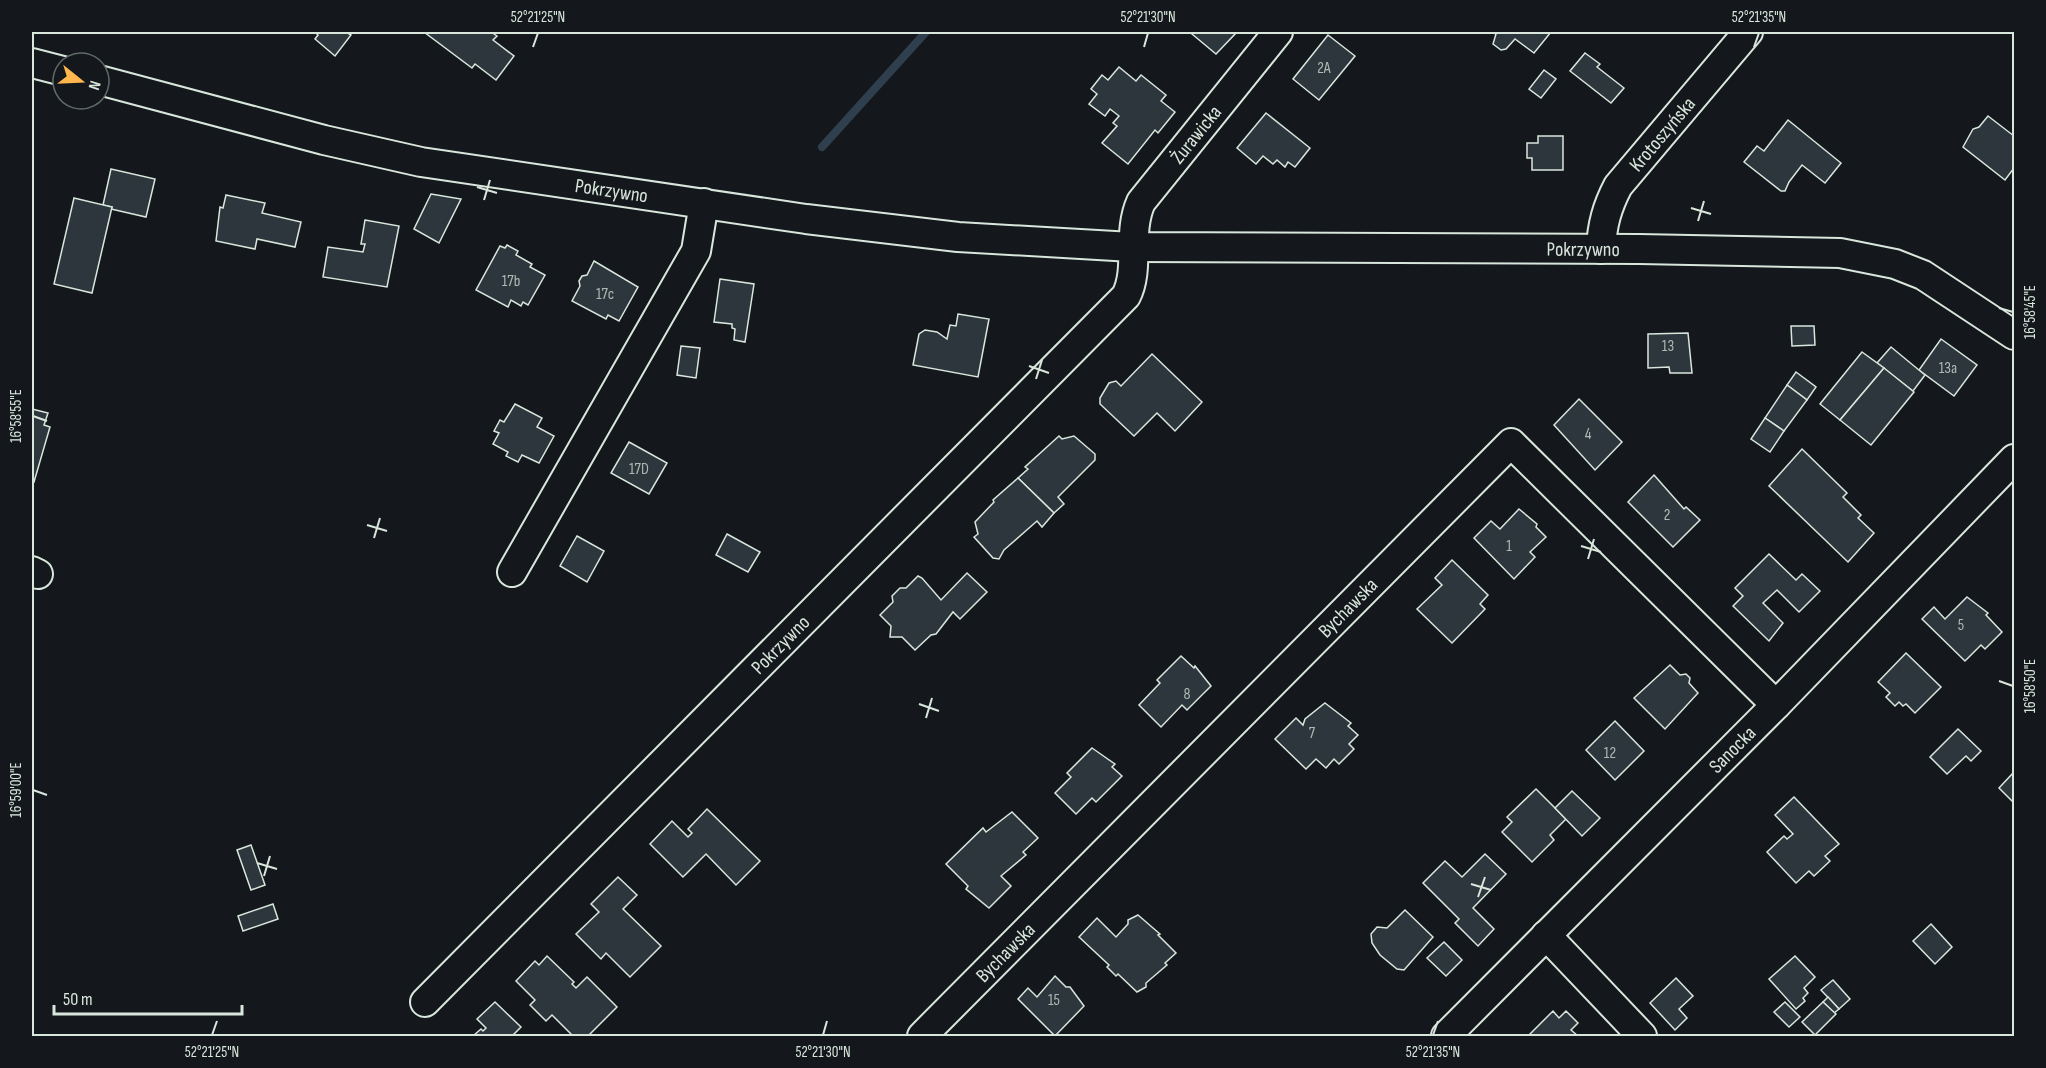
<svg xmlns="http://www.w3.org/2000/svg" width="2046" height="1068" viewBox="0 0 2046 1068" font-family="'Sofia Sans Condensed',sans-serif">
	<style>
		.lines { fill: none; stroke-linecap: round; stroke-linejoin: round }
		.stream { stroke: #2f3f4d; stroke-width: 8 }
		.building { fill: #2c363c; stroke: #d8e6dc; stroke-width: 1.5 }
		.minor-casing { stroke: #d8e6dc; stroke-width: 32 }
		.minor { stroke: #14181c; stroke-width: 28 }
		.ticks { fill: none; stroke: #d8e6dc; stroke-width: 2 }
		.labels { text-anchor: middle; stroke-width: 4.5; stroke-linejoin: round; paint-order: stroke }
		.number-label { font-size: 16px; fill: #adbab4 }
		.street-label { font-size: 20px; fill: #d8e6dc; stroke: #14181c }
		.neatline { fill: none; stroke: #d8e6dc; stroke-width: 2 }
		.ticks-label { font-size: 15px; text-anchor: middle; fill: #d8e6dc }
	</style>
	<rect width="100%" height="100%" fill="#14181c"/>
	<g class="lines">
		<!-- stream -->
		<path class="stream" d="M822,147L926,32"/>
	</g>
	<!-- building -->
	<g class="building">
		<path d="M315,32H346L351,35L335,56L315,39L318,35Z"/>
		<path d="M424,32H491L497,36L493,40L514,56L496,80L475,64L472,68Z"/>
		<path d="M1194,32H1234L1235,34L1216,54L1192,34Z"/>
		<path d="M1492,32H1551L1534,53L1515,39L1506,49L1501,50L1493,44L1496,34Z"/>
		<path d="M1328,35L1355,56L1319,100L1293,79Z"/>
		<path d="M1585,53L1600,64L1597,67L1624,88L1611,103L1570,71Z"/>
		<path d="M1119,67L1136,81L1141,75L1166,95L1161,101L1175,112L1158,133L1155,130L1128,164L1102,143L1117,126L1113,123L1119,116L1110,109L1105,116L1089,104L1097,94L1091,89L1102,75L1108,80Z"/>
		<path d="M1544,70L1556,79L1541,98L1529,89Z"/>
		<path d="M1266,113L1310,148L1295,167L1288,162L1285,167L1277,160L1273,164L1263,156L1256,164L1237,148Z"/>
		<path d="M1988,116L2014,136V168L2005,180L1963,147L1973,129L1979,127Z"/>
		<path d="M1788,120L1841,163L1825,183L1802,165L1789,182L1785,191H1781L1744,162L1757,146L1764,151Z"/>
		<path d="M1538,136H1563V170H1532V158H1527V143H1538Z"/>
		<path d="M111,169L155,179L146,217L111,209L112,207L103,205Z"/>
		<path d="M431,194L461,199L439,243L414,229Z"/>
		<path d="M226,195L265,203L262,213L301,222L295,247L257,239L255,249L216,241L220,207L223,208Z"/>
		<path d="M74,198L112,207L92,293L54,284Z"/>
		<path d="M365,220L399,226L387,287L323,277L328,247L363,252L365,244H361Z"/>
		<path d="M507,245L518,251L516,255L532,264L530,267L545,275L528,305L523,302L521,306L511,300L508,307L476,290L500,246L505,248Z"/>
		<path d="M594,261L638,287L619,321L608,315L606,319L572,301L580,286L579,281L582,276L587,275Z"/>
		<path d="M720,279L754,284L745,342L734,340L735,329L732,328V324L714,322Z"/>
		<path d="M958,314L989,319L978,377L913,365L919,334L925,330L937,332L947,339L950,325L956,326Z"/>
		<path d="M1791,326H1814L1815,345L1792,346Z"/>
		<path d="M1688,333L1692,373H1670L1669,367L1648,368V334Z"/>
		<path d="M1941,339L1977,365L1954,396L1919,370Z"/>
		<path d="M681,346L700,348L696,378L677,375Z"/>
		<path d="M1891,347L1925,375L1913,391L1877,363Z"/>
		<path d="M1862,352L1884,368L1840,420L1820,404Z"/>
		<path d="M1152,354L1202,402L1175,431L1157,413L1134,436L1100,404V398L1109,383L1116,381L1121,386Z"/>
		<path d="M1884,368L1914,392L1871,445L1840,420Z"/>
		<path d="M1796,372L1816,387L1807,400L1787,385Z"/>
		<path d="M1787,385L1807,400L1784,431L1765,418Z"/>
		<path d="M1579,399L1622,442L1595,470L1554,425Z"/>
		<path d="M515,404L542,418L537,427L554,436L539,463L522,455L518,462L506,456L508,452L493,444L499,433L494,431L500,420L504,422Z"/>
		<path d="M32,409L48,413L44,425L50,427L34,482L32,481Z"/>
		<path d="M1765,418L1784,431L1770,452L1751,439Z"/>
		<path d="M1059,436L1062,439L1074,436L1095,454V460L1058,497L1064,504L1054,513L1018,478L1028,469L1025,467Z"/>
		<path d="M629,442L667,463L649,494L611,473Z"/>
		<path d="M1802,449L1847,493L1843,497L1861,515L1858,518L1874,533L1848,562L1769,486Z"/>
		<path d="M1654,475L1684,509L1686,507L1700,520L1673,547L1628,502Z"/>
		<path d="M1018,478L1054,513L1042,527L1037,521L1004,550L999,559L993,558L974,537L978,534L975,522L994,502L993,500Z"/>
		<path d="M1519,509L1537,524L1536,527L1546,537L1530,552L1535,557L1514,579L1474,538L1491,521L1500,529Z"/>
		<path d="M727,534L760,552L748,572L716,555Z"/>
		<path d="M577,536L604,551L587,582L560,566Z"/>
		<path d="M1769,554L1796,580L1802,574L1820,591L1799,612L1777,590L1763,603L1783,623L1769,641L1733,606L1743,596L1735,588Z"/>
		<path d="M1452,560L1488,595L1480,604L1485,609L1452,643L1417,609L1442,585L1435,578Z"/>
		<path d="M967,573L987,592L960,619L953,612L936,634L931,635L915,650L902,637H890L891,626L880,615L893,602L892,596L900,588H906L918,576L922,578L941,600Z"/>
		<path d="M1967,597L1988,613L1986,615L2002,632L1985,649L1981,645L1965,661L1922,619L1934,607L1945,619Z"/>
		<path d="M1906,653L1941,687L1915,713L1906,704L1903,706L1899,702L1895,706L1886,697L1890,693L1878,682Z"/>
		<path d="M1181,656L1194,668L1195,666L1211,686L1187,710L1182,705L1161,727L1139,705L1160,683L1157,680Z"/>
		<path d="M1670,665L1680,675L1686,674L1690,678L1689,683L1698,693L1665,729L1634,698Z"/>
		<path d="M1325,703L1351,723L1348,726L1358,735L1349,744L1354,749L1339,764L1334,759L1326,768L1316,759L1306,769L1275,739L1296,718L1303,725L1305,719Z"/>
		<path d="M1615,721L1644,751L1615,780L1586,750Z"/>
		<path d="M1958,729L1981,751L1971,761L1966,756L1947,774L1930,757Z"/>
		<path d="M1092,748L1115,764L1112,767L1122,776L1096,802L1092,798L1076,814L1055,793L1071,777L1067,773Z"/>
		<path d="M2014,772V803L1999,788Z"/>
		<path d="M1536,789L1566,819L1550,835L1554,840L1532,862L1502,832L1512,822L1507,817Z"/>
		<path d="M1572,791L1600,818L1582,836L1555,808Z"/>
		<path d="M1794,797L1839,844L1825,856L1830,861L1814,876L1809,871L1796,883L1767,852L1784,836L1787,839L1793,834L1775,815Z"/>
		<path d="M707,809L760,861L736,885L706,854L683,877L650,844L672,821L688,837L692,833L688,829Z"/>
		<path d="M1012,812L1038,838L1023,852L1026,855L1001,876L1011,886L989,908L966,889L968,886L946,864L983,828L986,832Z"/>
		<path d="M251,845L265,885L251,890L237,850Z"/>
		<path d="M1485,854L1506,874L1473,908L1494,929L1478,946L1455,923L1459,919L1423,883L1445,861L1462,877Z"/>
		<path d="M618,877L637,895L623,909L661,946L630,977L606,953L601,959L576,934L599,912L591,904Z"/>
		<path d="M273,904L278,919L243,931L238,916Z"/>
		<path d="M1405,910L1433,937L1404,970L1397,969L1380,955L1372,943L1371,934L1377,927L1387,928Z"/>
		<path d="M1138,915L1160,934L1158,935L1176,953L1165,963L1167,965L1146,983V987L1137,992L1118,974L1116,976L1107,967L1109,965L1079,937L1097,918L1116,937L1128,924V920Z"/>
		<path d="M1931,924L1952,947L1935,964L1913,941Z"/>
		<path d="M1444,942L1462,960L1446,976L1427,958Z"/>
		<path d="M547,956L574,982L572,984L576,988L587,977L617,1007L588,1036H573L552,1015L546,1021L530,1005L535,1000L516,981L535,961L539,965Z"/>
		<path d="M1795,956L1815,977L1804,988L1808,993L1803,998L1805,1001L1796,1009L1769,979Z"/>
		<path d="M1055,976L1066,987H1070L1084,1006L1055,1036L1018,999L1028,988L1037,997Z"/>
		<path d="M1676,978L1693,996L1679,1009L1687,1018L1675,1030L1650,1003Z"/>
		<path d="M1833,980L1850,999L1839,1009L1821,990Z"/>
		<path d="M1828,997L1839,1009L1834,1013L1823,1002Z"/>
		<path d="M495,1002L521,1027L512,1036H473L481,1029L483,1031L486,1028L477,1019Z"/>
		<path d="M1785,1002L1800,1017L1789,1027L1774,1012Z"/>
		<path d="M1823,1002L1836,1014L1815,1035L1802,1022Z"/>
		<path d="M1553,1011L1559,1018L1566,1011L1578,1023L1571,1030L1578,1036H1528Z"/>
	</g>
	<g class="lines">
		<defs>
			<g id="minor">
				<path d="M32,63L63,71"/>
				<path id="s1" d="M99,80L324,140L421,162L806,219L958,237L1132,247L1639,249L1840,253L1895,264L1923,275L2014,335"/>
				<path id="s2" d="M1601,249C1602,225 1607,207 1618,186L1748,32"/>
				<path d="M32,571L38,574"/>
				<path d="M512,572L696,251L704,203"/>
				<path d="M1546,935L1642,1036"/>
				<path id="s3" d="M425,1002L1126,296C1140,269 1127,233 1141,202L1278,32"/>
				<path id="s4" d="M922,1036L1511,443L1776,705"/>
				<path id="s5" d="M1446,1036L1776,705L2014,459"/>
			</g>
		</defs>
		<!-- minor casing -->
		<use href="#minor" class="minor-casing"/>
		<!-- minor -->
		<use href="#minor" class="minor"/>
	</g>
	<!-- ticks -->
	<path class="ticks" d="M533,47L538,33M1144,47L1148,33M1754,47L1759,33M477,187L497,193M484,200L490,180M1691,208L1711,214M1698,221L1704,201M1999,308L2013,312M1029,366L1049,373M1036,379L1042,360M33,416L47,421M367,525L387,531M374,538L380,518M1581,546L1601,552M1588,559L1594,539M1999,681L2013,686M919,704L939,711M926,718L932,698M33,790L47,795M257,863L277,869M264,876L270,856M1471,884L1491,890M1478,897L1485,877M212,1035L217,1021M823,1035L827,1021M1433,1035L1438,1021"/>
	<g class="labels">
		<!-- number labels -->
		<g class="number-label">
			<text x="1324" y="73">2A</text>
			<text x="511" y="286">17b</text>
			<text x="605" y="299">17c</text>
			<text x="1668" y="351">13</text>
			<text x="1948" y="373">13a</text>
			<text x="1588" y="439">4</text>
			<text x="639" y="474">17D</text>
			<text x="1667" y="520">2</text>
			<text x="1509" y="551">1</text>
			<text x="1961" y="630">5</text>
			<text x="1187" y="699">8</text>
			<text x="1312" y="738">7</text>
			<text x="1610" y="758">12</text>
			<text x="1054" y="1005">15</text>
		</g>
		<!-- street labels -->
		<g class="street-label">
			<text dy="7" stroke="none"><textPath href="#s2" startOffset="134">Krotoszyńska</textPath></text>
			<text dy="7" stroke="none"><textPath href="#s3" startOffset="1178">Żurawicka</textPath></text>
			<text dy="7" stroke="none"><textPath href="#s1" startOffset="525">Pokrzywno</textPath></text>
			<text dy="7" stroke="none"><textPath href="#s1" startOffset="1500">Pokrzywno</textPath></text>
			<text dy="7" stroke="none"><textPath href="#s4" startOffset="604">Bychawska</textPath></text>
			<text dy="7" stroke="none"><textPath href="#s3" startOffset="504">Pokrzywno</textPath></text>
			<text dy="7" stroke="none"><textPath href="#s5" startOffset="405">Sanocka</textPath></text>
			<text dy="7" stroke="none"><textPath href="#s4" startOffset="118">Bychawska</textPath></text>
		</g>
	</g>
	<!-- border -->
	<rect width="2046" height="1068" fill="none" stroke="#14181c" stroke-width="66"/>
	<!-- north arrow -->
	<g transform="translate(81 81) rotate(108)"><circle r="28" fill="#14181c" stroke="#626a69" stroke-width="1.5"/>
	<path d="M0-4.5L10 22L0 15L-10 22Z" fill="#ffb74d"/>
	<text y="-9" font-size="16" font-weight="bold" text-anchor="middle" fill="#d8e6dc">N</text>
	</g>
	<!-- scale -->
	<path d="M54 1005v9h188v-9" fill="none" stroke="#d8e6dc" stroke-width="3"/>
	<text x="63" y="1005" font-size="18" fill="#d8e6dc" stroke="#14181c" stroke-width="4.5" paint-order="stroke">50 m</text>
	<rect x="33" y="33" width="1980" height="1002" class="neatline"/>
	<g class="ticks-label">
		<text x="538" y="22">52°21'25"N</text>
		<text x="1148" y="22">52°21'30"N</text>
		<text x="1759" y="22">52°21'35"N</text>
		<text transform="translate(2030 312) rotate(-90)" y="5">16°58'45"E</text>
		<text transform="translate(16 416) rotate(-90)" y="5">16°58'55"E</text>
		<text transform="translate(2030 686) rotate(-90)" y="5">16°58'50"E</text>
		<text transform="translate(16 790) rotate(-90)" y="5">16°59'00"E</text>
		<text x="212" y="1057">52°21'25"N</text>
		<text x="823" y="1057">52°21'30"N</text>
		<text x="1433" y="1057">52°21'35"N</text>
	</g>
</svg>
